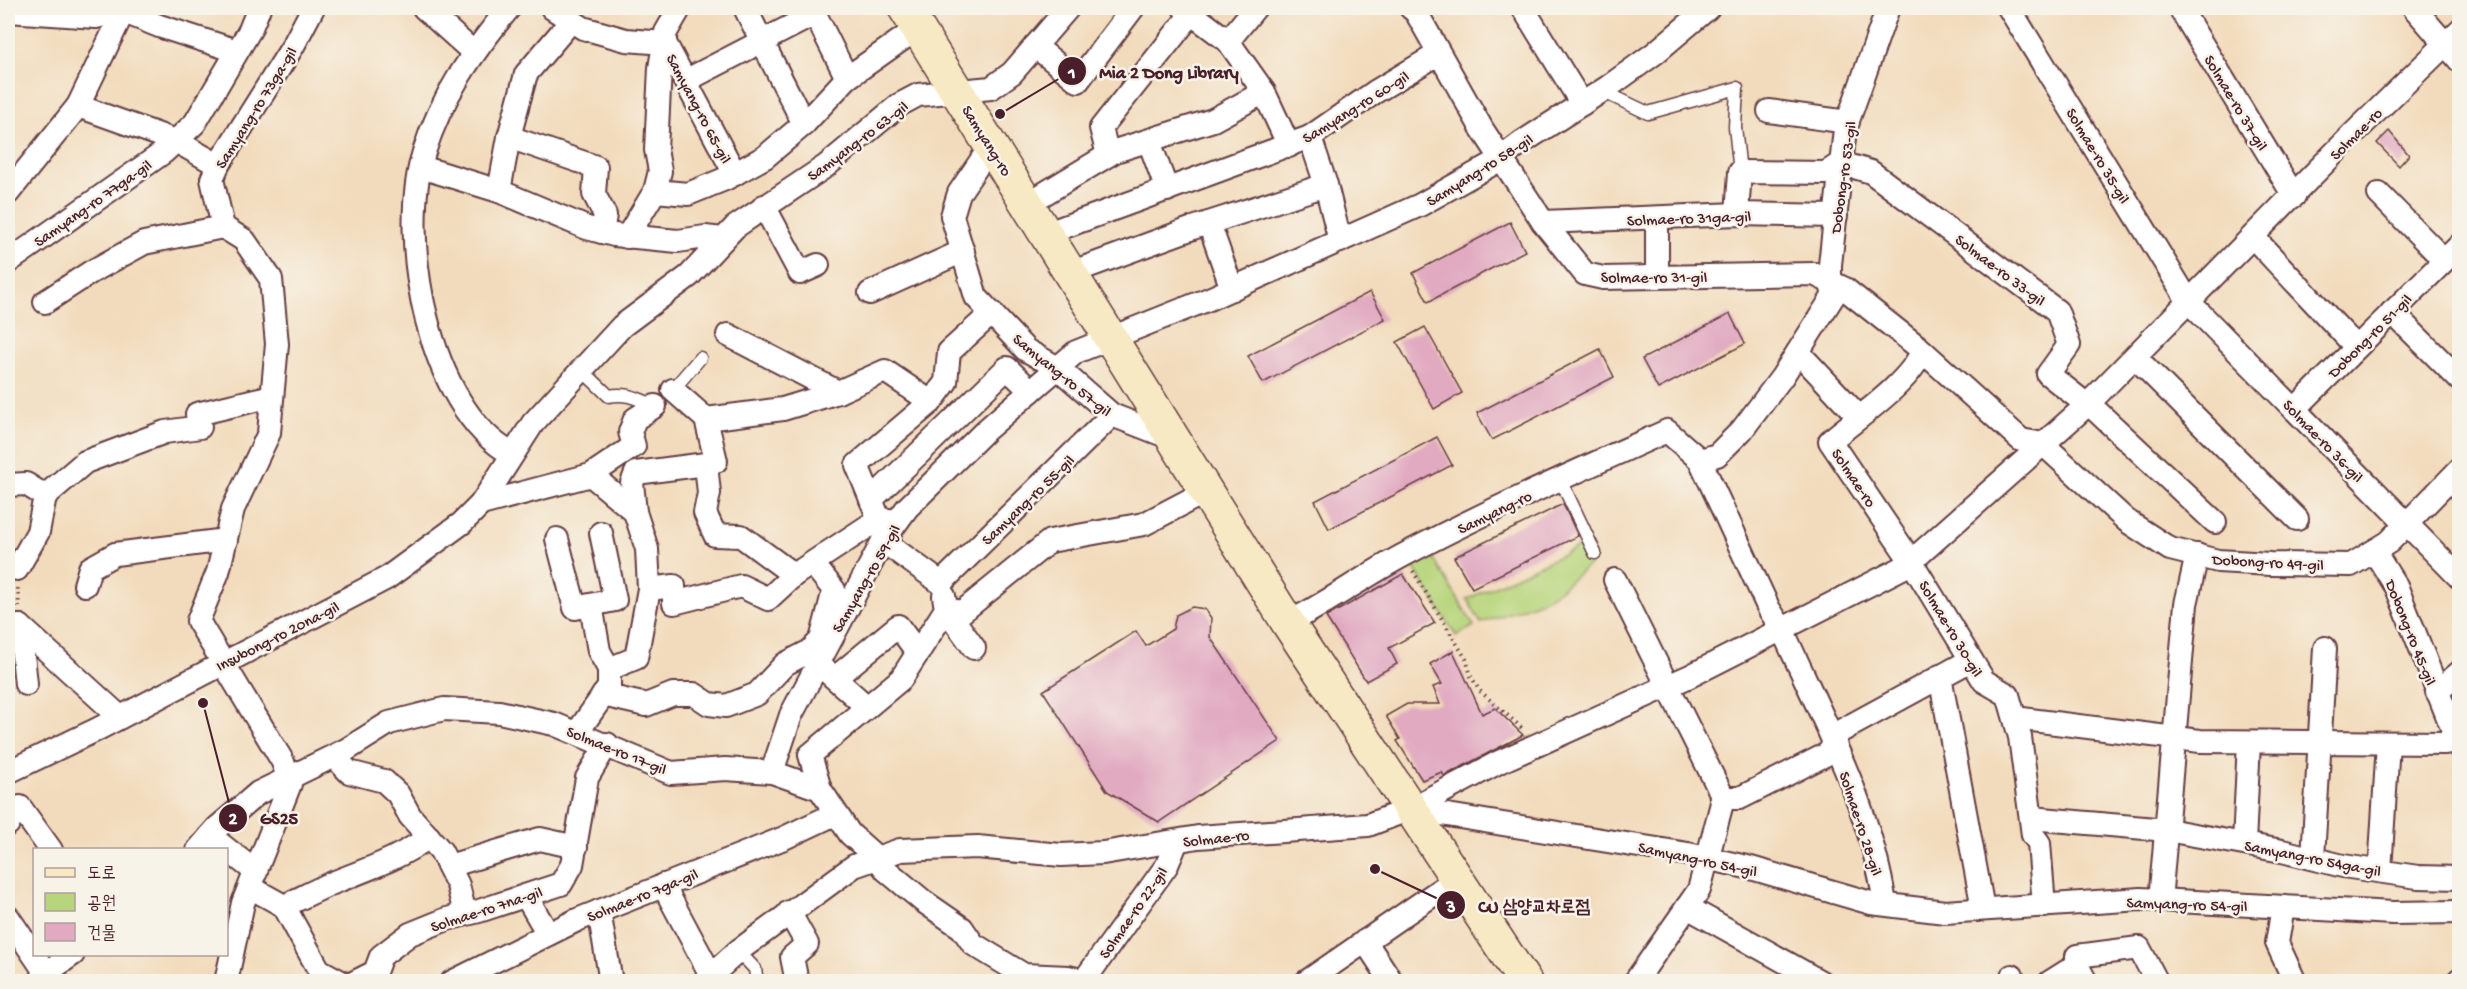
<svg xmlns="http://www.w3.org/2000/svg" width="2467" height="989" viewBox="0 0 2467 989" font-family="'Gochi Hand','Poor Story',sans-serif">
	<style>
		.green { fill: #b7d57c; stroke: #807a54; stroke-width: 1.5 }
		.building { fill: #e1aac1 }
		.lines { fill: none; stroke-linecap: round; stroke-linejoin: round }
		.lane-casing { stroke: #633b41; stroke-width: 15 }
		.street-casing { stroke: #633b41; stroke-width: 26 }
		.secondary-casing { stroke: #633b41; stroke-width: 36 }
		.path { stroke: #633b41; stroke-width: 4; stroke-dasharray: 1.5 4.5; stroke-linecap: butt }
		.lane { stroke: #fff; stroke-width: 12 }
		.street { stroke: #fff; stroke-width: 22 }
		.secondary { stroke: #f7e9c3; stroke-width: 33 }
		.labels { text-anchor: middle; stroke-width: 5; stroke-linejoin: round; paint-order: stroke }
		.street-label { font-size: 16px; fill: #4a1f2b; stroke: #f7f3e8 }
		.leader { fill: none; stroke: #4a1f2b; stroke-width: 2 }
		.callout-dot { fill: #4a1f2b; stroke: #f7f3e8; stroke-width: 2 }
		.mark-label { font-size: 18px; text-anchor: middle; font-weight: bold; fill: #fff }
		.callout-label { font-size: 18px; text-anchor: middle; font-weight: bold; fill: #4a1f2b; stroke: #f7f3e8; stroke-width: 5; stroke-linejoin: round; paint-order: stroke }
	</style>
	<rect width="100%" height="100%" fill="#f7f3e8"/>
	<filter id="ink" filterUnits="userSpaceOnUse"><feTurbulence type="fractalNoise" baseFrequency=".0167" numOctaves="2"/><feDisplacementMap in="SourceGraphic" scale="12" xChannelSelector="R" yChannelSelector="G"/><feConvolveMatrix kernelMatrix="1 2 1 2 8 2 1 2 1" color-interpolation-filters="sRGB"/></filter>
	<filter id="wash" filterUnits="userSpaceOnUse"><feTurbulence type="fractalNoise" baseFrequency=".008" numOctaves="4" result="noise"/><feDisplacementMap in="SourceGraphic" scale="24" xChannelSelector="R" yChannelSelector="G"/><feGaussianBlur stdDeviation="1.35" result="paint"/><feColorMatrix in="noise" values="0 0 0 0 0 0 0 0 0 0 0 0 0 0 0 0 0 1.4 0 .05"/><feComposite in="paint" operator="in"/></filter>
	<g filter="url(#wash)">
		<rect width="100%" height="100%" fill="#f2dbbc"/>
		<!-- green -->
		<g class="green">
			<path d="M1581,546L1591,563L1556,593L1537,603L1481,623L1467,599Z"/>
			<path d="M1429,551L1474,626L1456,636L1409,560Z"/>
		</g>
		<g id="blocks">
			<!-- building -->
			<g class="building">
				<path d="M2389,131L2409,155L2399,166L2377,143Z"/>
				<path d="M1510,222L1525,251L1428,302L1413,273Z"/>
				<path d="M1370,292L1385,319L1263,383L1248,356Z"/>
				<path d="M1730,314L1745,344L1658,389L1642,359Z"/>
				<path d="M1425,327L1462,393L1434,409L1397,342Z"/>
				<path d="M1600,349L1614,377L1492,440L1477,413Z"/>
				<path d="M1437,437L1452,465L1329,529L1315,501Z"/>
				<path d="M1563,504L1578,536L1472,588L1454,557Z"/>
				<path d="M1403,574L1435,623L1389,648L1397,664L1366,681L1326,617Z"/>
				<path d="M1192,607L1205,609L1211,618L1210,637L1280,741L1159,822L1107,791L1043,691L1136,631L1146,646L1173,629L1176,615Z"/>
				<path d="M1453,651L1482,714L1495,708L1523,735L1444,776L1442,772L1422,780L1397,741L1400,739L1386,716L1407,704H1440L1433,687L1442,684L1430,664Z"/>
			</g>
		</g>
	</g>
	<g filter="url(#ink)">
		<use href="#blocks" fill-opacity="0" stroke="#633b41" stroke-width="1.5"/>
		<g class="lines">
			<defs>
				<g id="lane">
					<path d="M1602,91L1648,113L1737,88L1735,127L1740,172"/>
					<path d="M583,371L609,396C628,392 639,400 656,406"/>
					<path d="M671,392L700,358"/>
					<path d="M1560,479L1595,553"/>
					<path d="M738,951L755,969L757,982"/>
				</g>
				<g id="street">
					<path d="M424,8L473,52"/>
					<path d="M509,8C473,52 441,97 424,152C397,237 428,409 512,454"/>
					<path d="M552,8L583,28L626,40L665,43L735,174"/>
					<path d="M745,8L804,124"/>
					<path d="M812,8L847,78"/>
					<path d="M1184,8L1228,41L1264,92L1289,146"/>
					<path d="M1411,8L1416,12L1482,129L1543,222L1585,274L1603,278L1814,274L1845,289L1917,346L2021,440L2043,444L2127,521L2170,549L2218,561L2270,564L2351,565L2389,542L2460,469"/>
					<path d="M1523,8L1582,104"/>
					<path d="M2009,8L2189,302L2460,578"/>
					<path d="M2180,8L2294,196"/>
					<path d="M2414,8L2460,61"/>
					<path d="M8,11L96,17L122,11L159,26L237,51"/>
					<path d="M1228,41L1255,8"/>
					<path d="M1035,46L1078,81L1133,8"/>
					<path d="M685,81L815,14"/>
					<path d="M78,106L176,141L218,165"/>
					<path d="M1769,111L1848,122"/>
					<path d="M509,137L596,167L594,194L605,215L602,232"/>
					<path d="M1310,137L1326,185L1340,241"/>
					<path d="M1149,141L1167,190"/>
					<path d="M991,146L959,193L952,216L976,297L1026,350L1058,368L1112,415L1171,438"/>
					<path d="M1108,155L1101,128L1192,13"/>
					<path d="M421,167L499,191L587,228L614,235L678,241L705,237L723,239"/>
					<path d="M499,191L509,137L526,74L571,21"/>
					<path d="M655,191L688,194L725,179L765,157L804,124L847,78L918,28"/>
					<path d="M8,193L78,106L125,8"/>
					<path d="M2379,194L2444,260"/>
					<path d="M1027,204L1115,151L1213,120L1264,92"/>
					<path d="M764,206L800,273L818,265"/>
					<path d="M1737,214L1740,172L1826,173L1841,163L1871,172L2057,311L2069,345L2048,374L2087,405"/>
					<path d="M1657,219V277"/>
					<path d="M1543,222L1737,214L1836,216"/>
					<path d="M1209,223L1232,289"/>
					<path d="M1045,234L1310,137L1375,92L1438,54"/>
					<path d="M627,237L655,191L660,171L656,150L660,68L666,32L680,8"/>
					<path d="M2253,237L2356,347"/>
					<path d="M8,262L164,152L195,123L250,30L259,8"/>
					<path d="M1070,273L1193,228L1326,185"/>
					<path d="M870,293L963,251"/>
					<path d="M45,302L91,272L144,243L223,227"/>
					<path d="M2392,312L2460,380"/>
					<path d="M728,335L838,392"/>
					<path d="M1922,351C1911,382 1857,418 1830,441L1911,561L1984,681L2008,695L2020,737L2033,835L2039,843L2044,906"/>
					<path d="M1798,352L1859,417"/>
					<path d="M2135,357L2297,519"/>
					<path d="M673,390L706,419L783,409L838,392L885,371L931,402"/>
					<path d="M2088,403L2215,522"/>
					<path d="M2295,409L2460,245"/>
					<path d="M1700,460L1717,455L1742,430L1782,377L1834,295L1830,281V265L1845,129L1888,8"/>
					<path d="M706,464L716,461L706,419"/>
					<path d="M591,475L634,446L630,432L635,419L655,406"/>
					<path d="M8,485L26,484L45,496"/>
					<path d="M871,500L1007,368L1031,391"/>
					<path d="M481,504L591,475L635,512"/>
					<path d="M879,519L857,465L931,402L946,382L949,352L992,313"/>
					<path d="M557,539L575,608L615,600L601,533"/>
					<path d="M883,541L941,583L1112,415"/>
					<path d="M2374,551L2397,588L2460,748"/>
					<path d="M17,569L38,532L45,496L85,462L165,432L200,427L197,414L272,396"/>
					<path d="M1615,580L1720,791L1722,803L1699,890L1635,982"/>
					<path d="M85,585L90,568L115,554L226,540"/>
					<path d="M649,589L674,586V603L741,586L768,599L794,575"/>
					<path d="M946,609L962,612L1050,541L1144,524L1205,492"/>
					<path d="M946,609L974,648"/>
					<path d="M1288,623C1327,603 1363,577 1402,556C1488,510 1578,471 1667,431L1700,460L1769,609L1782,629C1822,718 1871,807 1885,904"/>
					<path d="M20,626L120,717"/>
					<path d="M20,626L26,684"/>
					<path d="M823,668L867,707"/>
					<path d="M609,669L636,658L649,589L647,549L635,512L632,483L636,473L706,464L709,493L705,513L715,535L741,536L794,575L879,519L897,521"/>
					<path d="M1940,676L1983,909"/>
					<path d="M835,678L898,626L918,653"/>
					<path d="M2437,692L2460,672"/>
					<path d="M603,695L646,705L673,694H694L709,704L726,706L757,694L785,664L810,651L821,640L834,590L813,564"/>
					<path d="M2015,718L2200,741L2445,743L2455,739"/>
					<path d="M577,733L609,687V669L599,651L591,605"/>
					<path d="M334,756L349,772L384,781L398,794L410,816L441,851L458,885L465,914"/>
					<path d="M8,772L96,730L387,578L462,523L481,504L533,423L622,326L689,276L735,227L826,166L899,105L918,95L991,88L1012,73L1068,8"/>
					<path d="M772,772L791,715L883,541L907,508L986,430L1076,352L1209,299L1420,205L1496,162L1521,143L1608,87L1655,53L1708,8"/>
					<path d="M820,789L810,755L901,679L946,609L944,596"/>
					<path d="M1721,798H1740L1829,753L1839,732L1971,660"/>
					<path d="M1410,809L1688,854L1751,868L1871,903L1945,912L2141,899L2393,913L2460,912"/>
					<path d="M2031,818L2167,830L2282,851L2343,866L2418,877L2460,878"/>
					<path d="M8,824L20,807L51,850"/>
					<path d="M210,836L256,872"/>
					<path d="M2244,843L2249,742"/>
					<path d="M198,850L217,828L258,793L346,750L389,723L444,709L499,712L554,724L671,773L725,769L772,772L820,789L850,834L877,858L886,870L923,901L962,928L973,944L1024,975L1068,977L1090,982"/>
					<path d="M2313,858L2325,648"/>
					<path d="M449,866L540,839L576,847"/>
					<path d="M2380,871L2388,743"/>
					<path d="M663,885L711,975"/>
					<path d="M250,887L284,906C301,898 318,889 335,882C370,868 398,859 429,837"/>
					<path d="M526,896L548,934"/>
					<path d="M2160,901L2186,604L2197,555"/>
					<path d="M284,906L319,970L341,982"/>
					<path d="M1687,907L1821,982"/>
					<path d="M2283,907L2277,943L2295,982"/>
					<path d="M599,911L611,982"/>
					<path d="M789,912L807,944L792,957L797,982"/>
					<path d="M8,917L46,973L73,954"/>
					<path d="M1365,941L1392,982"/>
					<path d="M2012,976L2014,982"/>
					<path d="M226,982L243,903L290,784L283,762L198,621L218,572L233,509L269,433L277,344L271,279L244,240L223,227L212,179L218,165L293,46L313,8"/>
					<path d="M355,982L375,972L381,956L410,934L447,919L479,911L561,884L572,865L587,778L607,744"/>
					<path d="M452,982L577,920L784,838L835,814"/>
					<path d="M704,982L738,951L854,866L900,850L977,847L1061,855L1103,853L1198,837L1368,825L1410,809L1499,762L1690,676L1906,566L2087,405L2352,135L2460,30"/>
					<path d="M1083,982L1167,865L1177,841"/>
					<path d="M1306,982L1456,879"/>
					<path d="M2050,982L2077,965"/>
					<path d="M2086,982L2077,965V956L2139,948L2157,982"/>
					<path d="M2457,982L2460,979"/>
				</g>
				<path id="secondary" d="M905,8L1288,623L1525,982"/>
			</defs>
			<!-- lane casing -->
			<use href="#lane" class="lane-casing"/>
			<!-- street casing -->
			<use href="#street" class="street-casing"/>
			<!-- secondary casing -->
			<use href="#secondary" class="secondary-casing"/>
			<!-- path -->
			<g class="path">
				<path d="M1413,571L1466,659L1471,676L1479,690L1524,730"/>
				<path d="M18,588L19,607"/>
			</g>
			<!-- lane -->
			<use href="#lane" class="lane"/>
			<!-- street -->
			<use href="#street" class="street"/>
			<!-- secondary -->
			<use href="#secondary" class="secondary"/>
		</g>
	</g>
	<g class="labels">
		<!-- street labels -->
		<g class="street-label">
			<text transform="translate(2237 102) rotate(59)" y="6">Solmae-ro 37-gil</text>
			<text transform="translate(1355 106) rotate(-32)" y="6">Samyang-ro 60-gil</text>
			<text transform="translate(255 107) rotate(-58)" y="6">Samyang-ro 73ga-gil</text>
			<text transform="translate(700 108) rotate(62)" y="6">Samyang-ro 65-gil</text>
			<text transform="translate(2355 133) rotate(-45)" y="6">Solmae-ro</text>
			<text transform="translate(857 140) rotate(-37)" y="6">Samyang-ro 63-gil</text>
			<text transform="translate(988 140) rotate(58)" y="6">Samyang-ro</text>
			<text transform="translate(2099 155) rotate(59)" y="6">Solmae-ro 35-gil</text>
			<text transform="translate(1479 169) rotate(-32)" y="6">Samyang-ro 58-gil</text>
			<text transform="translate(1842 177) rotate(-82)" y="6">Dobong-ro 53-gil</text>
			<text transform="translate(92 202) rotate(-35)" y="6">Samyang-ro 77ga-gil</text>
			<text transform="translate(1689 217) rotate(-2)" y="6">Solmae-ro 31ga-gil</text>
			<text transform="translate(2001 269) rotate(37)" y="6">Solmae-ro 33-gil</text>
			<text x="1654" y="282">Solmae-ro 31-gil</text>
			<text transform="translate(2369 335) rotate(-45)" y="6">Dobong-ro 51-gil</text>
			<text transform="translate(1063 374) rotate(39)" y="6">Samyang-ro 57-gil</text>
			<text transform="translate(2324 440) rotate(46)" y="6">Solmae-ro 36-gil</text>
			<text transform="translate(1855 477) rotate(56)" y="6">Solmae-ro</text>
			<text transform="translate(1027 499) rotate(-44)" y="6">Samyang-ro 55-gil</text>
			<text transform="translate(1494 511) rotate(-26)" y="6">Samyang-ro</text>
			<text transform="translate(2268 561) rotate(3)" y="6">Dobong-ro 49-gil</text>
			<text transform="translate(865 578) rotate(-60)" y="6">Samyang-ro 59-gil</text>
			<text transform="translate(1952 628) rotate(59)" y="6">Solmae-ro 30-gil</text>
			<text transform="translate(2412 632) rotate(68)" y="6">Dobong-ro 45-gil</text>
			<text transform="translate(277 635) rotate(-27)" y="6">Insubong-ro 20na-gil</text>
			<text transform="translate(617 749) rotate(22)" y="6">Solmae-ro 17-gil</text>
			<text transform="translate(1862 823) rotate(72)" y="6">Solmae-ro 28-gil</text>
			<text transform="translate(1216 837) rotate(-6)" y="6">Solmae-ro</text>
			<text transform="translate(2313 857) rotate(11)" y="6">Samyang-ro 54ga-gil</text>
			<text transform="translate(1698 858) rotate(12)" y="6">Samyang-ro 54-gil</text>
			<text transform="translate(642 894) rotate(-22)" y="6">Solmae-ro 7ga-gil</text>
			<text transform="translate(2187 903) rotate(2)" y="6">Samyang-ro 54-gil</text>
			<text transform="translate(486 908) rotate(-18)" y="6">Solmae-ro 7na-gil</text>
			<text transform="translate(1132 912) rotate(-55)" y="6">Solmae-ro 22-gil</text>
		</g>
	</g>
	<!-- callouts -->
	<path class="leader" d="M1000 114L1072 71M203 703L233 818M1375 869L1451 905"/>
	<g class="callout-dot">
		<circle cx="1000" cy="114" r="6"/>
		<circle cx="203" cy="703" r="6"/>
		<circle cx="1375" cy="869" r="6"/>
		<circle cx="1072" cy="71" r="15"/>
		<circle cx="233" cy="818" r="15"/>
		<circle cx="1451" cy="905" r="15"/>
	</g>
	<g class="mark-label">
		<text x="1072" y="78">1</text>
		<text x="233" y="824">2</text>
		<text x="1451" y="912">3</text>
	</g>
	<g class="callout-label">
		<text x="1169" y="78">Mia 2 Dong Library</text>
		<text x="279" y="824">GS25</text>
		<text x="1534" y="912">CU 삼양교차로점</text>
	</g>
	<!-- margin -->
	<rect width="2467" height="989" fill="none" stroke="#f7f3e8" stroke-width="30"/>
	<!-- legend -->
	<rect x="33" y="848" width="195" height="108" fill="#f7f3e8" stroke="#b29e9c" stroke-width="1.5"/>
	<rect x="45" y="868" width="30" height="9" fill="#f7e9c3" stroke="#b29e9c" stroke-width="1.5"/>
	<text x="87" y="878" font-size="18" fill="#4a1f2b">도로</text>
	<rect x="45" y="893" width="30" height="18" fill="#b7d57c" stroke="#b29e9c" stroke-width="1.5"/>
	<text x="87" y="908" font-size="18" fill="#4a1f2b">공원</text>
	<rect x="45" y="923" width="30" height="18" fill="#e1aac1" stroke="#b29e9c" stroke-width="1.5"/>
	<text x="87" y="938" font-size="18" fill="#4a1f2b">건물</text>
</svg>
